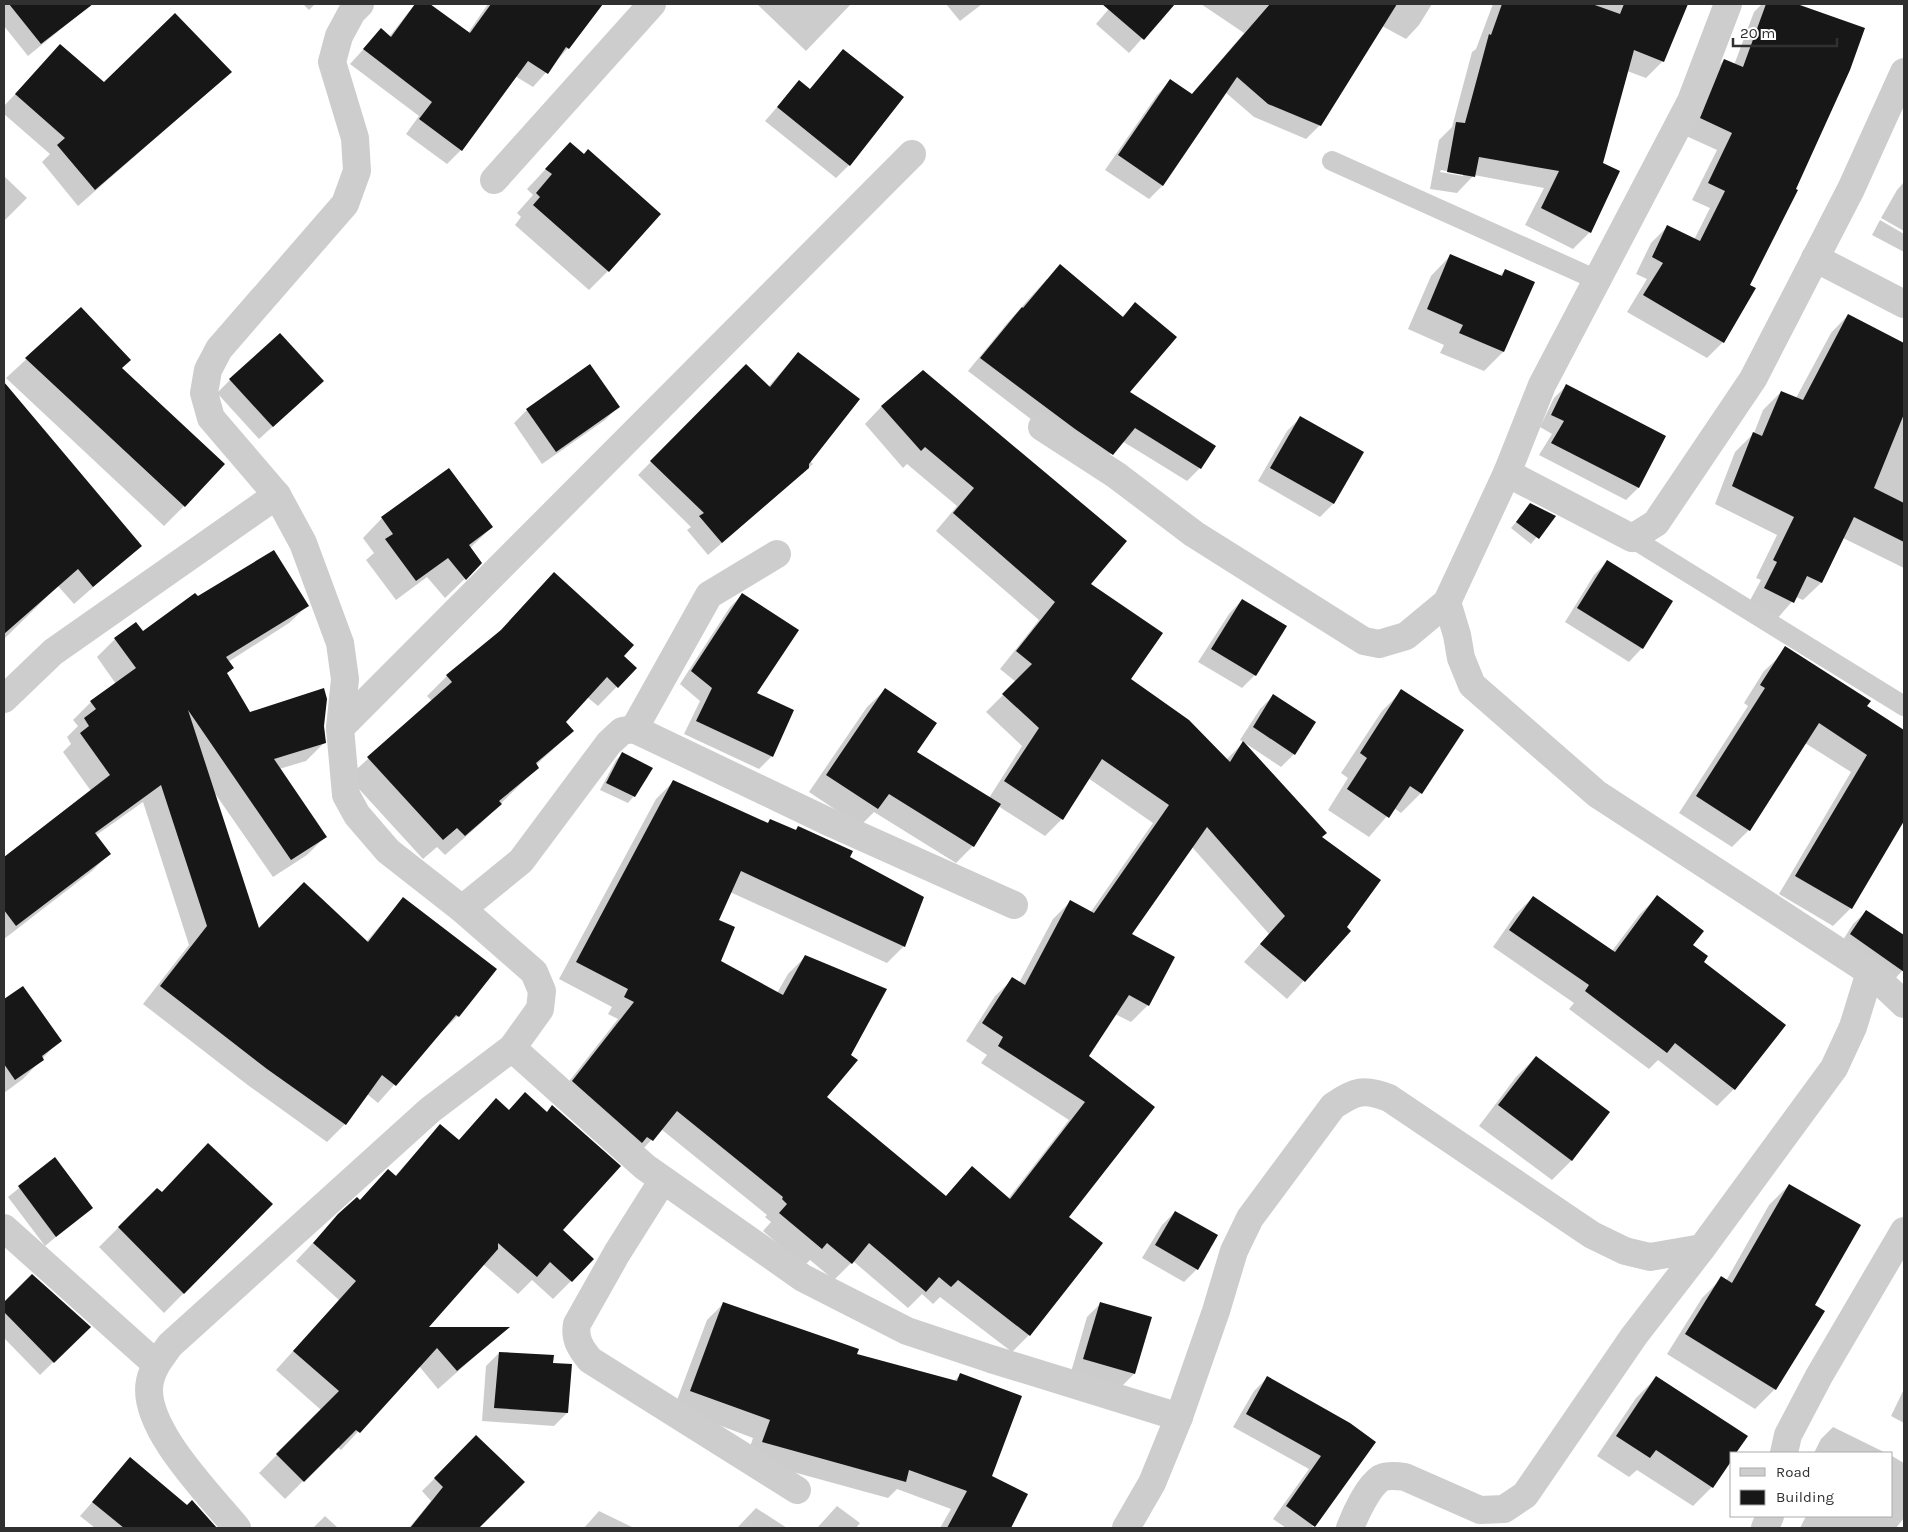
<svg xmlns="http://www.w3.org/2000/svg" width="1908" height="1532" viewBox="0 0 1908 1532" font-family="Karla,sans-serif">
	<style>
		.shadow { fill: #0003; fill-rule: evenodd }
		.building { fill: #171717 }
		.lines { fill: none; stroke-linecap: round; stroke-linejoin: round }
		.lane { stroke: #cdcdcd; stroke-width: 20 }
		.street { stroke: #cdcdcd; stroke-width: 28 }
	</style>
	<rect width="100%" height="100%" fill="#fff"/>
	<!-- shadow -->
	<g class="shadow">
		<path d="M4,4H86L88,7L28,56L4,26Z"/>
		<path d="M303,4H315L309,10Z"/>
		<path d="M415,4H428L468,33L488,4H602L568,48L533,87L515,76L461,150L447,164L406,134L419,116L350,64L381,30L389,37Z"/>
		<path d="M757,4H851L806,51Z"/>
		<path d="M946,4H982L960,21Z"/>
		<path d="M1113,4H1173L1129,53L1096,24Z"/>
		<path d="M1201,4H1432L1419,25L1406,39L1382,26L1320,125L1306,139L1254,117L1225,92L1162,186L1149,199L1105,170L1157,95L1170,81L1191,95L1244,33Z"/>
		<path d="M1493,4H1686L1663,61L1646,78L1627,71L1601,163L1590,232L1573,249L1525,225L1544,188L1474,175L1457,193L1430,189L1439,140L1452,127L1472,52L1476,49ZM1441,170L1463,174V176L1440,172Z"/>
		<path d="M1762,4H1793L1864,29L1723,342L1707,358L1627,312L1647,279L1636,274L1651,243L1667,227L1694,240L1710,208L1692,200L1717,150L1684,135L1708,77L1724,60L1734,65L1754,12Z"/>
		<path d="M60,46L104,84L231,72L78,206L42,162L50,154L4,114V106Z"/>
		<path d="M843,51L849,165L836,178L765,121L799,82L809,90Z"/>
		<path d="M570,143L608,271L589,290L515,225L521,217L517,213L533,195L527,189Z"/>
		<path d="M4,176L27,198L4,221Z"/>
		<path d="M1904,182V231L1881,218L1897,190Z"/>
		<path d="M1880,220L1904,234V252L1872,235Z"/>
		<path d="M1450,256L1499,276L1505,271L1503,352L1484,371L1440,353L1444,345L1408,329L1431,276Z"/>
		<path d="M1047,279L1122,317L1135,304L1129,392L1200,468L1187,481L1122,441L1099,467L1061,442L968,371L1009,321Z"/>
		<path d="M81,309L120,369L184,506L164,526L6,378Z"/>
		<path d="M1848,315L1904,344V568L1843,538L1821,583L1803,600L1796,597L1776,620L1747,606L1761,580L1756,578L1777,535L1715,504L1735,452L1754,433L1763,410L1781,392L1796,398L1831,333Z"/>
		<path d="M798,353L810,461L813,464L708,555L687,530L691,527L638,475L746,366L768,387Z"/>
		<path d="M230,380L309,394L259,439L217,393Z"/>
		<path d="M4,384L140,546L74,604L58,586L4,639Z"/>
		<path d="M1566,386L1665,436L1638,488L1626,500L1539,455L1552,434L1540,427L1554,398Z"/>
		<path d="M882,406L1089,584L1130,680L1226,760L1244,742L1240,740L1260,709L1273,696L1294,754L1281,767L1245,743L1321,838L1345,927L1349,931L1287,999L1244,962L1269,934L1192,847L1130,934L1148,1005L1131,1022L1115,1014L1087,1056L1154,1107L1067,1217L1101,1243L1029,1335L1012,1352L940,1297L933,1304L922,1294L908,1308L853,1261L834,1280L810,1260L804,1266L763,1231L771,1222L765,1217L767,1215L661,1129L635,1158L556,1098L618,1019L608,1014L612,1007L559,979L656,799L673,782L767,824L795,830L798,828L848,858L904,946L887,963L730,892L718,921L719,962L777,993L788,974L805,957L825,1097L945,1197L972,1168L1008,1199L1069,1120L981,1063L987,1055L966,1041L995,996L1013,979L1019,983L1053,919L1070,902L1090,913L1153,823L1088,778L1062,819L1045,836L998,806L973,846L956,863L874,812L860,826L809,792L867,707L885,690L916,752L989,798L1022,746L986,712L1016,682L1000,669L1039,620L936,531L957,506L907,464L903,468L865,424Z"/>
		<path d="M618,407L605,420L542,464L514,423L527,410Z"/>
		<path d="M1300,418L1362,453L1333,504L1320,517L1258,481L1287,431Z"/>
		<path d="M1531,504L1554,516L1531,544L1511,528Z"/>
		<path d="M382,518L492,527L470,548L481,563L445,598L427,577L396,600L366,560L374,553L363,538Z"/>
		<path d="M1607,562L1672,602L1642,648L1629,662L1565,622L1594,575Z"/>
		<path d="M554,574L622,656L635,668L598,706L587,697L565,722L573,731L536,765L537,768L481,823L445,855L437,847L423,859L348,777L432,701L427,696L447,676L495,636Z"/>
		<path d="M742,595L755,693L772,756L759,769L684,734L700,701L680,684L730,607Z"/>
		<path d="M198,598L307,606L289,623L228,662L226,674L249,713L323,726L324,743L306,761L279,769L325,837L307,855L273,877L214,792L258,930L366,942L403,899L458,1016L439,1034L378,1103L367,1094L345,1124L327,1142L249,1086L143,1004L189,945L143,802L95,836L110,853L92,871L4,939V859L91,791L63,752L71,744L67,737L78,726L73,720L91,702L116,684L97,657L115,639L142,633Z"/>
		<path d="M1242,600L1255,675L1242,688L1198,662L1229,614Z"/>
		<path d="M1782,654L1904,731V819L1851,908L1833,926L1779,894L1851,772L1805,743L1749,830L1732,847L1679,813L1748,706L1744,703L1764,671Z"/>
		<path d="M1402,691L1421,793L1401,813L1394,808L1369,837L1328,810L1348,778L1341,773L1382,711Z"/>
		<path d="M622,754L634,796L628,803L600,790L616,760Z"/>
		<path d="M1533,897L1612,951L1640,914L1657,897L1702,962L1734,1089L1717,1106L1658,1060L1649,1069L1569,1009L1574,1003L1493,947L1516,914Z"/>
		<path d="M1867,911L1904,937V969L1890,984L1838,948L1853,924Z"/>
		<path d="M23,987L60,1040L23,1079L4,1093V1001Z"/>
		<path d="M1536,1057L1609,1112L1571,1161L1552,1180L1479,1126L1516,1077Z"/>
		<path d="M525,1094L561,1230L593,1259L553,1299L532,1280L518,1294L483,1264L427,1328H507L438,1389L419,1366L341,1450L337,1447L285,1499L259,1473L321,1410L276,1370L339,1300L296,1261L339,1215L359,1201L388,1170L395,1176L440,1126L458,1141L496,1100L508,1111Z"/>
		<path d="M55,1159L91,1208L45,1246L8,1197Z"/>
		<path d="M1789,1185L1814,1306L1775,1389L1755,1409L1667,1354L1702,1298L1722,1278L1726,1281L1769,1205Z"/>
		<path d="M157,1189L161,1193L272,1204L164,1313L99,1247Z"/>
		<path d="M1175,1212L1197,1269L1184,1282L1142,1258L1162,1225Z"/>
		<path d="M32,1276L89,1327L40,1375L4,1338V1303Z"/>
		<path d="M724,1303L856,1355L953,1382L960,1375L991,1476L1027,1495L1009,1528H940L951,1509L897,1489L888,1498L746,1459L753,1438L674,1408L707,1320Z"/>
		<path d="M1100,1304L1134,1374L1121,1387L1071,1372L1087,1317Z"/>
		<path d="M499,1353L552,1364L567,1413L554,1426L482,1421L486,1366Z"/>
		<path d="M1267,1378L1349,1424L1312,1528H1286L1273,1519L1309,1469L1233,1427L1254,1391Z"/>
		<path d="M1656,1378L1746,1436L1735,1453H1732L1712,1487L1693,1506L1637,1470L1629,1477L1597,1456L1636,1398Z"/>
		<path d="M1904,1389V1423L1891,1416Z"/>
		<path d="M1833,1427L1886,1453H1814L1821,1439Z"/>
		<path d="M476,1437L523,1482L477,1528H409L431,1501L422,1491Z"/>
		<path d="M1892,1456L1904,1463V1518L1896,1528H1800L1806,1516H1892Z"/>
		<path d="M130,1459L187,1507L192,1501L215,1528H95L80,1516Z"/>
		<path d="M837,1506L860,1523L856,1528H817Z"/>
		<path d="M756,1508L787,1528H737Z"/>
		<path d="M599,1511L634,1528H584Z"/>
		<path d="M325,1516L338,1528H313Z"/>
	</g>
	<!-- building -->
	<g class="building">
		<path d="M9,4H93L41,44Z"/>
		<path d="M415,4H430L470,33L491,4H603L569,49L566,47L548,74L528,61L462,151L419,119L432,102L363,49L381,28L391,37Z"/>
		<path d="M1102,4H1175L1144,40Z"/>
		<path d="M1270,4H1397L1321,126L1268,104L1237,77L1163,186L1118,155L1170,79L1192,94Z"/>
		<path d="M1502,4H1592L1620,14L1624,4H1688L1664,62L1634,50L1603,163L1620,171L1591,233L1541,208L1559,171L1479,157L1475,177L1447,172L1456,122L1465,123L1489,34L1491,35Z"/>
		<path d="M1766,4H1797L1865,28L1850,70L1796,189L1798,190L1750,285L1756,288L1724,343L1643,295L1663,263L1652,257L1667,225L1700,241L1725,191L1708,183L1732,133L1700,118L1724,59L1743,67Z"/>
		<path d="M175,13L232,72L95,190L57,145L65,138L15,94L60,44L104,82Z"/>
		<path d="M843,49L904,97L850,166L777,107L799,80L810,89Z"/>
		<path d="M570,142L584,154L588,149L661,214L609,272L533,205L540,197L536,193L552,174L545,169Z"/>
		<path d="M1450,254L1502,276L1505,269L1535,282L1504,352L1459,333L1463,325L1427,309Z"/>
		<path d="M1060,264L1123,317L1135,302L1177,337L1130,392L1216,446L1201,469L1135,428L1113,455L1075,429L980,358L1022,307L1023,308Z"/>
		<path d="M81,307L131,360L122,368L225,464L185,507L25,358Z"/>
		<path d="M1848,314L1904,343V414L1874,488L1904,503V542L1854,517L1822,583L1807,576L1794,603L1764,588L1777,562L1773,560L1794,517L1732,486L1753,432L1762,436L1781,391L1803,400Z"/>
		<path d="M280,333L324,381L273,427L229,379Z"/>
		<path d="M798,352L860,399L809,464V468L722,543L699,516L704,513L650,461L746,364L770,387Z"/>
		<path d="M590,364L620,407L556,452L526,409Z"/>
		<path d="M923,370L1127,541L1091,584L1163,633L1131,679L1189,720L1230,762L1243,741L1327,833L1322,837L1381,880L1347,927L1351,931L1305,982L1260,944L1285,916L1207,827L1132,934L1175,957L1149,1006L1129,995L1089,1056L1155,1107L1069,1217L1103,1243L1030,1336L958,1280L951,1287L939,1277L926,1292L869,1243L852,1264L827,1243L822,1249L779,1213L787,1204L782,1199L783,1197L677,1111L653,1141L647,1137L642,1143L572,1081L634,1002L624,997L628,989L576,962L673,780L768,823L770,819L796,830L798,826L853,851L850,857L924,897L905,947L741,871L719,920L735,927L721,961L783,995L805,955L887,989L851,1055L858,1060L827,1097L946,1196L972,1166L1010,1199L1085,1102L998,1046L1003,1037L982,1023L1012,977L1025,985L1070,900L1094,913L1169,805L1102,759L1063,820L1004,781L1039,728L1002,694L1032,664L1016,651L1055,602L953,513L974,488L925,447L921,451L881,406Z"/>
		<path d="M4,382L142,546L93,587L78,569L4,634Z"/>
		<path d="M1566,384L1666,436L1639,488L1551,443L1564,421L1551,415Z"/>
		<path d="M1300,416L1364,452L1334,504L1270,468Z"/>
		<path d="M449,468L493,527L469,545L482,563L466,580L448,558L416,581L385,539L393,534L381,517Z"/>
		<path d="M1530,503L1556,516L1539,539L1516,522Z"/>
		<path d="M274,550L309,606L226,657L234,668L227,673L250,712L324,688L327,699L324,726L326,743L274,759L327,837L291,860L188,710L259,928L304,882L368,942L403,897L497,969L459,1017L456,1015L396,1086L382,1075L346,1125L267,1069L160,986L207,926L161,785L95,833L111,854L16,926L4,910V857L110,775L80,733L89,726L84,718L96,709L90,701L136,668L114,638L136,622L143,631L195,593L198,596Z"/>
		<path d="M1607,560L1673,601L1643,649L1577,608Z"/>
		<path d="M554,572L634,645L624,656L637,668L618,688L607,677L566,722L574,731L536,763L539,768L499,801L502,804L465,836L457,828L443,840L367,757L452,682L446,675L501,630Z"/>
		<path d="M742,593L799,630L757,693L794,710L773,757L696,721L712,688L691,671Z"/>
		<path d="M1242,599L1287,626L1256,676L1211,649Z"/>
		<path d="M1785,646L1871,701L1867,706L1904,730V821L1852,909L1795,876L1867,755L1819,723L1750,831L1696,796L1765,688L1760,685Z"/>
		<path d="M885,688L937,723L917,752L1001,804L974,847L889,794L878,809L826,775Z"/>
		<path d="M1401,689L1464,730L1422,794L1410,786L1389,818L1347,789L1367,758L1360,753Z"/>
		<path d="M1273,694L1316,722L1295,755L1253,727Z"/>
		<path d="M622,752L653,768L635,797L606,783Z"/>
		<path d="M1657,895L1704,931L1693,945L1708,956L1704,962L1786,1025L1735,1090L1675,1043L1667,1053L1585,991L1589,985L1509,930L1533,896L1615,952Z"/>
		<path d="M1866,910L1904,935V972L1850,934Z"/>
		<path d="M23,986L62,1041L42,1056L44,1060L15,1080L4,1064V999Z"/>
		<path d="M1536,1056L1610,1112L1572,1161L1498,1105Z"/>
		<path d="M525,1092L547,1112L552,1105L621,1166L563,1230L594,1259L572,1282L550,1262L537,1277L498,1243V1249L429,1327H510L457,1371L437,1348L360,1433L356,1430L304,1482L276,1454L339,1391L293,1351L356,1281L313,1243L338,1214L357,1197L360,1200L388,1169L396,1176L440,1124L459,1140L496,1098L509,1110Z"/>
		<path d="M208,1143L273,1204L184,1294L118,1227L157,1188L162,1192Z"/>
		<path d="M55,1157L93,1208L56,1237L18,1186Z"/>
		<path d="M1789,1184L1861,1225L1815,1305L1825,1311L1776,1390L1685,1334L1721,1276L1732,1283Z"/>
		<path d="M1175,1211L1218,1235L1198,1270L1155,1245Z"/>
		<path d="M32,1274L91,1327L54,1363L4,1312V1302Z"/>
		<path d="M723,1302L859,1349L857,1354L957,1381L960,1373L1022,1396L992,1476L1028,1494L1011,1528H947L967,1491L909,1470L906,1482L762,1442L770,1420L690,1391Z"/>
		<path d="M1100,1302L1152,1317L1135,1374L1083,1359Z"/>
		<path d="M499,1352L554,1355L553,1363L572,1364L568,1413L494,1408Z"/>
		<path d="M1267,1376L1350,1423L1376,1442L1315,1527L1286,1506L1321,1456L1246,1414Z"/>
		<path d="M1656,1376L1748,1436L1736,1453H1732V1460L1713,1488L1656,1450L1650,1458L1616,1436Z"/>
		<path d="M476,1435L525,1482L479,1528H410L443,1487L434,1478Z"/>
		<path d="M130,1457L187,1505L192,1500L217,1528H124L92,1502Z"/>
	</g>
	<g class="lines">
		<!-- lane -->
		<g class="lane">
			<path d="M1332,161L1597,280"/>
			<path d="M1632,538L1904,706"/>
		</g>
		<!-- street -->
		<g class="street">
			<path d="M494,180L652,4"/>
			<path d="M1815,258L1904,304"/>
			<path d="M1042,427L1116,475L1194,534L1364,641L1379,644L1406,636L1447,602L1507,473L1542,385L1691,101L1728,4"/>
			<path d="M1507,473L1632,538L1656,523L1753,379L1851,189L1904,72"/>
			<path d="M1447,602L1457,635L1461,658L1472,685L1597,794L1870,972L1904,1004"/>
			<path d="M4,699L53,652L277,495"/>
			<path d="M340,728L912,154"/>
			<path d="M634,729L709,595L777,554"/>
			<path d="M462,909L521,861L609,743L622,731L634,729L831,823L1014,905"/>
			<path d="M512,1048L645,1167L803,1278L907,1331L991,1359L1179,1417"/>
			<path d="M663,1180L617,1253L577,1324C574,1339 581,1349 590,1360L797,1490"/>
			<path d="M4,1228L156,1364"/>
			<path d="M1784,1453L1788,1435L1819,1376L1904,1231"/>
			<path d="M237,1528C210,1495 140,1426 150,1381C153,1367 162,1356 170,1345L430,1110L512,1048L540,1009L542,991L534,972L462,909L388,851L357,815L346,795L340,728L345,679L340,643L303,543L277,495L211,418L204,393L208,370L219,349L345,204L357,171L355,138L332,62L339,36L352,12L360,4"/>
			<path d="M1126,1528L1152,1483L1179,1417L1216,1311L1234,1251L1250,1218L1333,1106C1355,1091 1364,1088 1389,1098L1592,1235L1625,1251L1650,1257L1702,1248"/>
			<path d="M1350,1528C1355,1515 1368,1486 1381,1478C1388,1475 1398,1476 1405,1477L1480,1510L1504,1509L1525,1495L1634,1336L1702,1248L1834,1068L1853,1027L1870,972"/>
			<path d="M1765,1528L1770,1516"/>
		</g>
	</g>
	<!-- border -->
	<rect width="1908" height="1532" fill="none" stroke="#303030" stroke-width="10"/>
	<!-- legend -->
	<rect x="1730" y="1452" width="162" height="65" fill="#ffffff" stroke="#acacac"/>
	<rect x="1740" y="1468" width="25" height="8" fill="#cdcdcd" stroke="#acacac"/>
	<text x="1776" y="1477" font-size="15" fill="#303030">Road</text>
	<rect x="1740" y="1490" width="25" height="15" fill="#171717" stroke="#acacac"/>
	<text x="1776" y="1502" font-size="15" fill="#303030">Building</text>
	<!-- scale -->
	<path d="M1733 38v8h104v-8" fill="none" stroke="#303030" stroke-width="2.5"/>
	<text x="1740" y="38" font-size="15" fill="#303030" stroke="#ffffff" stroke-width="4" paint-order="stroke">20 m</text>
</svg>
